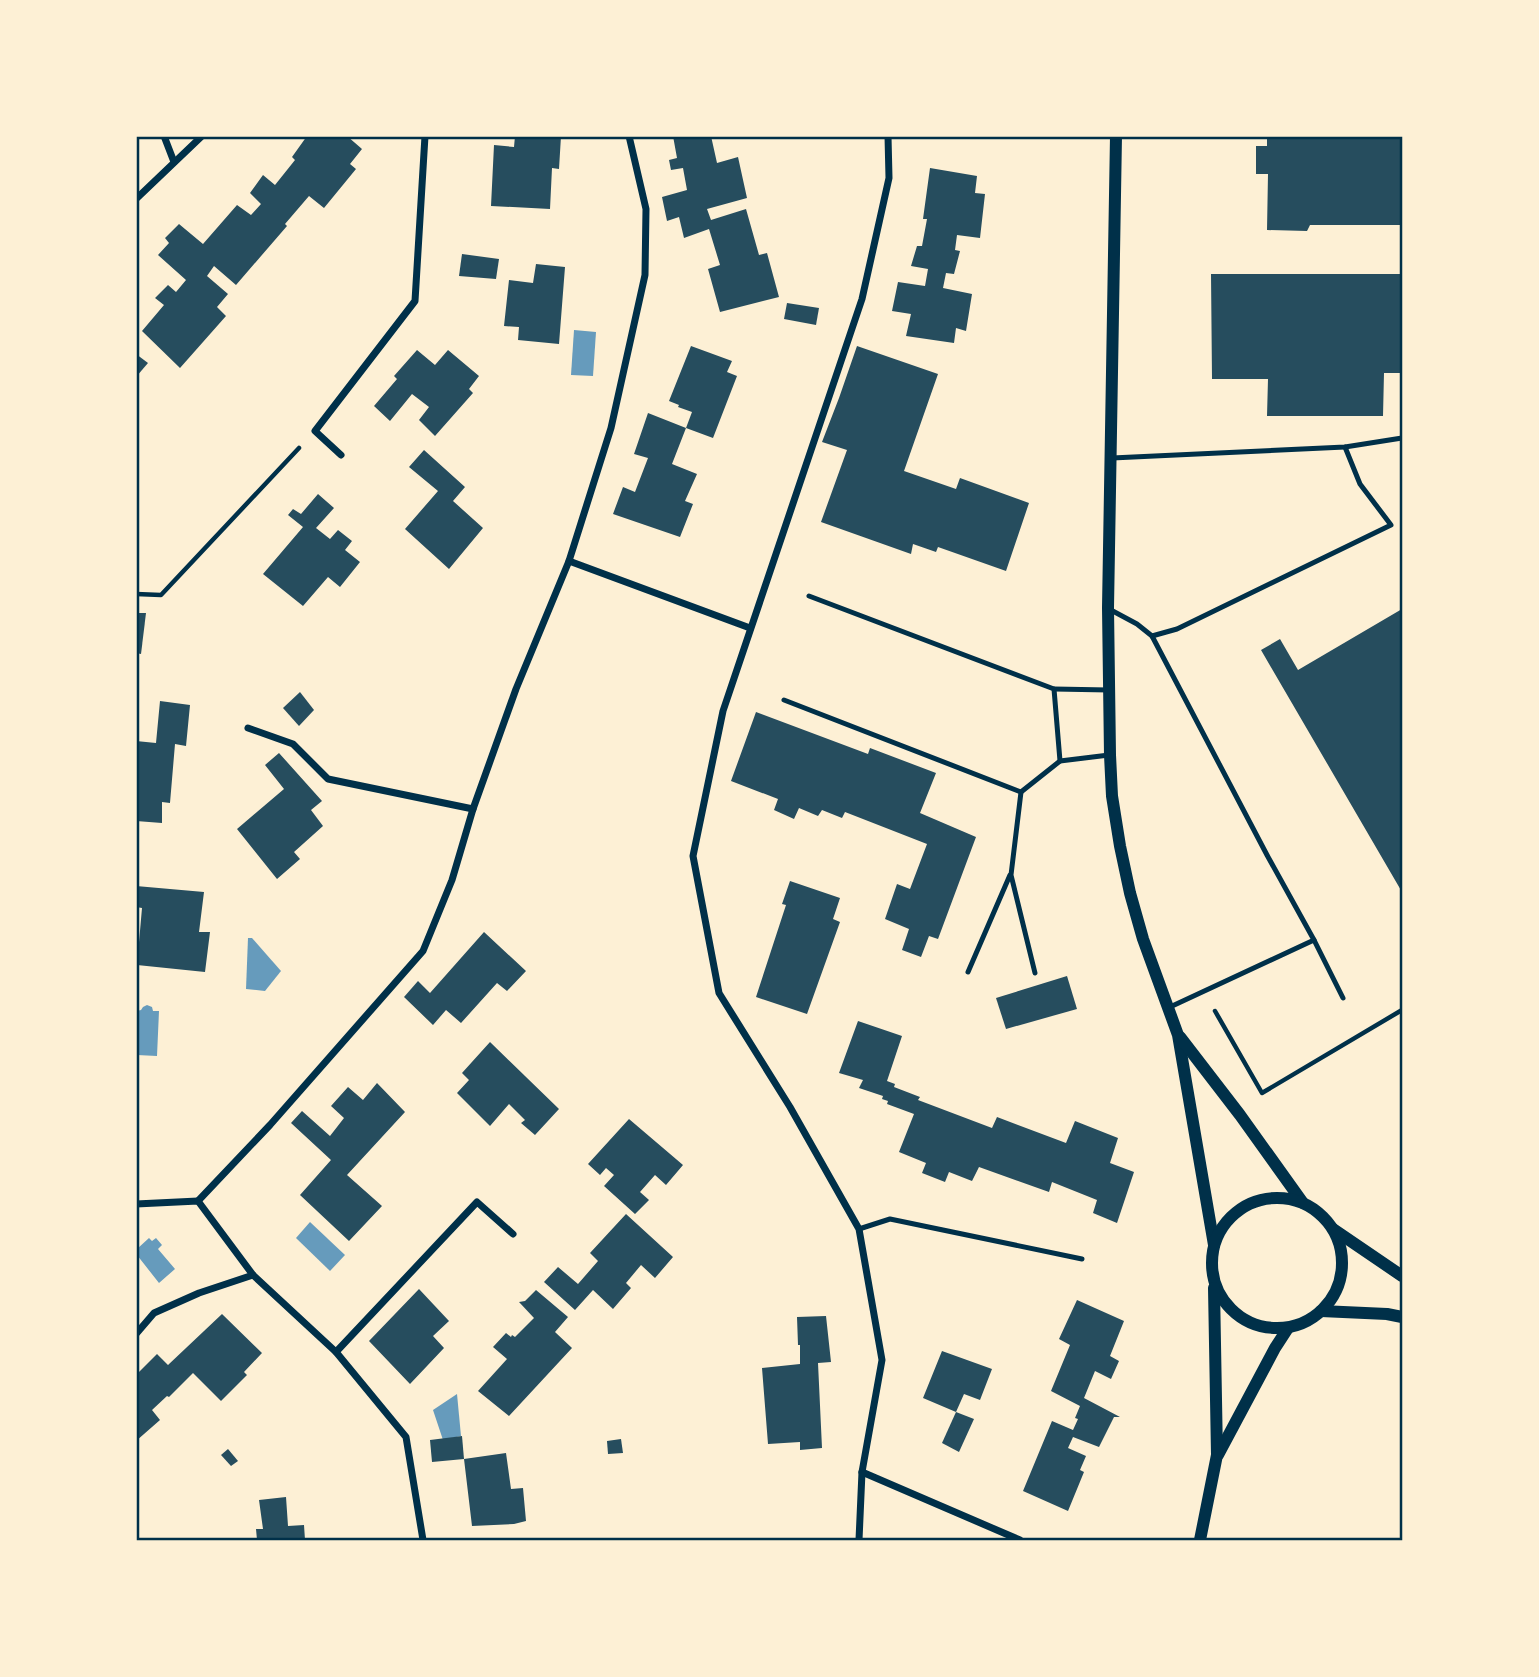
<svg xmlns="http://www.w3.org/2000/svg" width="1539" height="1677" viewBox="0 0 1539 1677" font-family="Raleway,sans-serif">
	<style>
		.water { fill: #669bbc }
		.building { fill: #264d5e }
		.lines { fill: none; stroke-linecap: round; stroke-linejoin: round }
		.path { stroke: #003049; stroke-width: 4.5 }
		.service { stroke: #003049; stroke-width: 5 }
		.minor { stroke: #003049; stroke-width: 7 }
		.tertiary { stroke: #003049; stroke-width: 12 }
		.neatline { fill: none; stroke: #003049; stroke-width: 2.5 }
	</style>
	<rect width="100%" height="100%" fill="#fdf0d5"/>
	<!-- water -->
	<g class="water">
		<path d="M574,330L596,332L593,376L571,375Z"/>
		<path d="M248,938H252L281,971L265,991L246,989Z"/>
		<path d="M147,1005L152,1007L153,1011H159L157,1056L137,1055V1011L141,1010L143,1007Z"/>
		<path d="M310,1222L345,1255L330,1271L296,1238Z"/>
		<path d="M149,1238L152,1241L156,1238L162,1245L158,1249L175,1269L159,1283L137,1255V1249Z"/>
		<path d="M457,1394L461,1436L443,1440L433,1410Z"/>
	</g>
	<!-- building -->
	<g class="building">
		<path d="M307,136H347L362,149L350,164L356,169L324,208L309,196L285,224L287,226L236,285L214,266L207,276L228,294L217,307L226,316L180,368L142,331L164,305L155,298L168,285L176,292L186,280L158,255L169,243L165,238L179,224L203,244L237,205L251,215L261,204L250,193L263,175L275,185L295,160L292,157Z"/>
		<path d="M515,136H561L559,169L552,168L550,209L491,206L494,145L514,147Z"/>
		<path d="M673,136H711L717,163L738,157L747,198L707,209L711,220L746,209L759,255L767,253L779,297L720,312L708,269L720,265L709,229L684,238L679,217L667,221L662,197L687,190L683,168L671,170L669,160L677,158Z"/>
		<path d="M1267,136H1402V225H1310L1307,231L1267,230L1268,174H1256V146H1267Z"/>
		<path d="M930,168L977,176L975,193L985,194L980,238L957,235L955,250L960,251L954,274L946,273L943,288L972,294L966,331L956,328L954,343L906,336L911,314L892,311L898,282L925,286L928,269L911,266L917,246H922L927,219H923Z"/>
		<path d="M462,254L499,259L496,279L459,276Z"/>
		<path d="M536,264L565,267L559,344L518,340L519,327L504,326L509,280L533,283Z"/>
		<path d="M1211,274H1402V350H1400V373H1384L1383,416H1267L1268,379H1212Z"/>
		<path d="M787,303L819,308L816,325L784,319Z"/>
		<path d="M691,346L732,361L727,372L737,376L713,438L686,428L672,464L697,474L685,501L693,504L680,537L613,514L623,487L635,492L648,458L634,454L648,413L686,428L692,412L678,407L679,405L669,401Z"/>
		<path d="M857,346L938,374L904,471L956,489L960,478L1029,503L1006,571L938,547L936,552L913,544L911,554L821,522L847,450L822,442L839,398Z"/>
		<path d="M417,350L435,365L448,350L479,376L469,389L473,393L435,436L419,420L429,407L412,394L390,421L374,406L397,379L394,376Z"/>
		<path d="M136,354L148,363L136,377Z"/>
		<path d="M424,450L465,487L453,501L483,528L449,569L405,529L438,491L409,467Z"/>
		<path d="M318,494L334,508L316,528L330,539L338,530L352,541L345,550L360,562L340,587L328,577L303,606L263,574L303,527L288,515L293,509L301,514Z"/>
		<path d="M1402,609V892L1261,650L1280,639L1298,670Z"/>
		<path d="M136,613H146L141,654L136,653Z"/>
		<path d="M300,692L314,710L299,726L283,708Z"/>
		<path d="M160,701L190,705L186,746L175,744L170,803L162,802V823L136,821V741L156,743Z"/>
		<path d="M756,712L868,754L870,748L936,773L920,813L976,837L938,939L929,936L921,957L902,950L909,929L885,919L897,884L910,889L927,844L845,812L842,818L822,810L818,816L799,808L794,819L774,810L778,799L731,781Z"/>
		<path d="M279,753L322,801L311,810L323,826L294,852L300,859L277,879L237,829L284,789L265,765Z"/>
		<path d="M790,881L840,898L833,919L840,922L807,1014L756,997L786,905L782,904Z"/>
		<path d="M136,886L204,892L199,932H210L205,972L137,965L142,908L136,907Z"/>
		<path d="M484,932L526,971L507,991L497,983L461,1023L446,1010L433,1025L404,997L418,981L430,993Z"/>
		<path d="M1067,976L1077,1009L1006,1029L996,998Z"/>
		<path d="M858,1021L902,1036L887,1081L895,1084L894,1087L920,1097L918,1100L992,1128L997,1117L1066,1143L1075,1121L1118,1138L1110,1163L1134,1172L1117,1223L1093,1213L1097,1200L1052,1182L1049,1192L979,1167L972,1181L949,1172L945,1182L922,1173L926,1163L899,1152L914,1114L887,1104L888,1101L882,1099L883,1096L859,1088L863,1080L839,1073Z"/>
		<path d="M490,1042L559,1109L535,1135L521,1123L525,1120L509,1104L490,1126L457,1093L469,1080L462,1073Z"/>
		<path d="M377,1083L405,1112L347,1175L382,1206L349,1241L300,1195L331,1160L291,1123L302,1111L330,1136L344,1118L331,1106L348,1087L363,1100Z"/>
		<path d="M629,1119L683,1165L666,1185L655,1175L640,1192L649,1200L635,1214L604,1186L614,1175L606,1168L600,1175L588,1164Z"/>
		<path d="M626,1214L673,1257L655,1278L641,1265L626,1283L631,1288L613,1309L593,1290L575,1310L544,1282L558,1267L578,1284L598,1261L590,1253Z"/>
		<path d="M419,1289L449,1321L433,1336L444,1348L410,1384L369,1341Z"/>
		<path d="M536,1290L568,1317L555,1332L572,1348L509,1416L478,1391L507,1359L493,1347L506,1333L511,1337L512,1335L515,1337L534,1318L519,1302L525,1301Z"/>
		<path d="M1077,1300L1124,1321L1110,1356L1119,1361L1111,1379L1095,1371L1084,1398L1120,1417H1114L1099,1447L1073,1437L1068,1448L1086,1456L1080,1470L1084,1472L1068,1511L1023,1491L1052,1421L1073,1430L1078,1419L1075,1418L1080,1406L1051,1391L1070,1345L1059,1339Z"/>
		<path d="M222,1314L262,1353L244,1372L247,1375L221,1401L193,1373L169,1397L167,1396L152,1410L160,1420L136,1441V1375L157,1354L168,1365Z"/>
		<path d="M826,1316L831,1362L818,1363L822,1448L800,1450V1442L768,1444L762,1368L800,1364V1345H798L797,1317Z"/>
		<path d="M942,1351L992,1369L980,1400L964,1394L956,1412L923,1398Z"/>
		<path d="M956,1412L974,1419L959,1452L942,1443Z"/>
		<path d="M462,1436L464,1459L432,1462L430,1440Z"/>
		<path d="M621,1439L623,1453L608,1454L607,1441Z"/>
		<path d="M228,1449L238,1461L231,1466L221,1455Z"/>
		<path d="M506,1453L511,1489L523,1488L526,1521L514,1524L472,1526L464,1459Z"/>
		<path d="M286,1497L288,1526L304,1525L305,1540H257L256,1529H263L259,1500Z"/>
	</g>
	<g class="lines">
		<!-- path -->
		<g class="path">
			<path d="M136,594L161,595L299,448"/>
			<path d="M1215,1011L1262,1093L1402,1010"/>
		</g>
		<!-- service -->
		<g class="service">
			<path d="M1112,458L1345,447L1402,438"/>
			<path d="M1109,609L1137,624L1152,636L1267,855L1314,940L1170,1007"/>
			<path d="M1152,636L1177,629L1391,525L1360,484L1345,447"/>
			<path d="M1054,689L1109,690"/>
			<path d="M784,700L1021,792L1060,761L1054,689L809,596"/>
			<path d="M1060,761L1109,755"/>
			<path d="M1021,792L1011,875L1035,973"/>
			<path d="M1314,940L1343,998"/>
			<path d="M968,972L1010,875"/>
			<path d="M859,1229L890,1219L1082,1259"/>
		</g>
		<!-- minor -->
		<g class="minor">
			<path d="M164,136L174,162"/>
			<path d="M136,199L202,136"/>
			<path d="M341,455L315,431L415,301L425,136"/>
			<path d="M569,561L750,628"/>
			<path d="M248,728L293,744L328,779L473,809"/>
			<path d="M198,1201L270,1125L423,951L452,880L473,809L516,689L569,561L611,428L645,275L646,209L629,136"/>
			<path d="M136,1204L198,1201L253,1275L336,1352L406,1437L423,1540"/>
			<path d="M136,1334L154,1313L199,1293L253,1275"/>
			<path d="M336,1352L477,1202L513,1234"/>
			<path d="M862,1472L1020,1540"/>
			<path d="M859,1540L862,1472L882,1360L859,1229L790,1107L719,993L693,856L723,711L862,299L889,178L888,136"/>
		</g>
		<!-- tertiary -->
		<g class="tertiary">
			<path d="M1116,136L1108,608L1110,755L1112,796L1120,846L1130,893L1143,939L1178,1035L1214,1245"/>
			<path d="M1180,1037L1240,1115L1303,1203"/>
			<circle cx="1277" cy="1263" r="65"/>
			<path d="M1333,1229L1402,1276"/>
			<path d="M1321,1311L1387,1314L1402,1317"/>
			<path d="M1218,1455L1275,1348L1288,1328"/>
			<path d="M1200,1540L1217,1455L1214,1288"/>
		</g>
	</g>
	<!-- border -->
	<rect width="1539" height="1677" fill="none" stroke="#fdf0d5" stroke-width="276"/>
	<rect x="138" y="138" width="1263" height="1401" class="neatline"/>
</svg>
